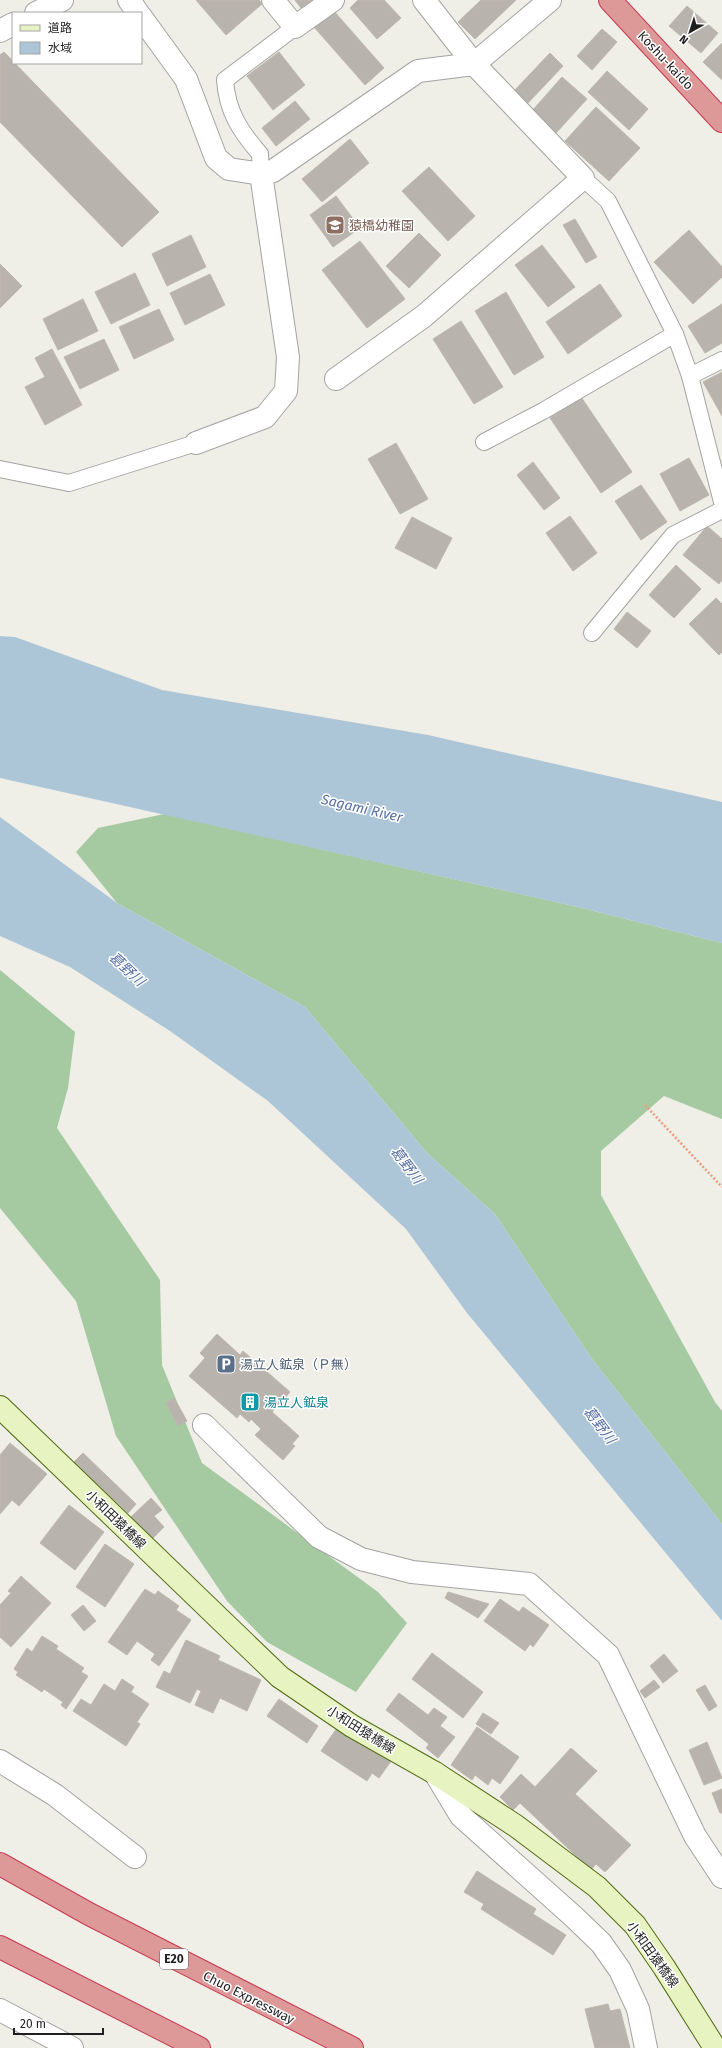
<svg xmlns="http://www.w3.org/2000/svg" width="722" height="2048" viewBox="0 0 722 2048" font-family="'Fira Sans','Noto Sans JP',sans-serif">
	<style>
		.forest { fill: #a5c9a0 }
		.water { fill: #acc6d7 }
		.building { fill: #b8b4ad; stroke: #bfb7ab }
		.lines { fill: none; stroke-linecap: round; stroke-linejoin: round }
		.lane-casing { stroke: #a3a3a3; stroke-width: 18 }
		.street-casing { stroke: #a3a3a3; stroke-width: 24 }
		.secondary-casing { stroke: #516b12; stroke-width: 24 }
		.highway-casing { stroke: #c73a51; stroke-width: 24 }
		.path { stroke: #ea9c7d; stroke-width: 2.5; stroke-dasharray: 2 2; stroke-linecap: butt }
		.lane { stroke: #fff; stroke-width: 16 }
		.street { stroke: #fff; stroke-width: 22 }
		.secondary { stroke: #e7f3c1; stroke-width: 22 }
		.highway { stroke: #dd9898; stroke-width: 22 }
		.labels { text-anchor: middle; stroke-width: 3; stroke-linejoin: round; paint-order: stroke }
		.shield { fill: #fff; stroke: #626262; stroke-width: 1 }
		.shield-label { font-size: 12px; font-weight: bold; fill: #1f1f1f }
		.street-label { font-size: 13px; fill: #1f1f1f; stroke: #fff }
		.education-label { font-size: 13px; fill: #785e54; stroke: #fff; text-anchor: start }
		.service-label { font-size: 13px; fill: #4e5e75; stroke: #fff; text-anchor: start }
		.culture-label { font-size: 13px; fill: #0d838f; stroke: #fff; text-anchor: start }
		.water-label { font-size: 14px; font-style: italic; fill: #566fa5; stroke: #fff }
	</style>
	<rect width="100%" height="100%" fill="#efeee7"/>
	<!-- forest -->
	<g class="forest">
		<path d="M164,814L578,907L722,943V1119L664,1096L601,1151V1195L715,1402L722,1411V1524L592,1359L495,1214L427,1153L305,1007L117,903L76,852L98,828Z"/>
		<path d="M0,970L75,1032L68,1088L57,1128L160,1280L162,1365L202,1463L378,1592L407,1623L356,1692L267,1642L227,1601L116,1436L76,1301L0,1208Z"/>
	</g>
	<!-- water -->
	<g class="water">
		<path d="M0,636L15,637L162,690L428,735L722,802V943L578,907L0,778Z"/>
		<path d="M0,817L117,903L305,1007L427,1153L495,1214L592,1359L722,1524V1621L467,1313L406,1229L268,1101L170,1031L70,967L0,936Z"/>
	</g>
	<!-- building -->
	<g class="building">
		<path d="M196,0H259L262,4L226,35Z"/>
		<path d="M295,0H312L301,8Z"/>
		<path d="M358,0H384L401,18L377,39L350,8Z"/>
		<path d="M481,0H516L475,39L458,22Z"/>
		<path d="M687,6L718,33L701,53L669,26Z"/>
		<path d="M333,10L384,68L365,85L314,27Z"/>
		<path d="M602,29L617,42L592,70L577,56Z"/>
		<path d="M722,43V80L703,62Z"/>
		<path d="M4,52L159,212L122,247L0,122V55Z"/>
		<path d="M279,52L305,85L273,110L247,76Z"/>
		<path d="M550,53L563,66L527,104L513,92Z"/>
		<path d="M607,71L648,109L629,130L588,92Z"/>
		<path d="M562,77L587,99L556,133L532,111Z"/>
		<path d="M295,101L310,119L276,146L262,128Z"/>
		<path d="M596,107L640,148L609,181L565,141Z"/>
		<path d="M350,139L369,163L322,202L302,179Z"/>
		<path d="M429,167L475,216L448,241L402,191Z"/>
		<path d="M336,196L360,228L333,247L310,215Z"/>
		<path d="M575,219L597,257L586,263L563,225Z"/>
		<path d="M689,230L722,267V277L693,304L654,262Z"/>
		<path d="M419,233L441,255L409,288L386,266Z"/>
		<path d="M191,235L206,267L167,286L152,254Z"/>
		<path d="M360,241L405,299L367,328L322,270Z"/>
		<path d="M542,245L575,287L548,307L515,265Z"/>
		<path d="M0,264L22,286L0,308Z"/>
		<path d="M135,273L150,305L111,324L95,292Z"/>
		<path d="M210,274L225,305L185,325L170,293Z"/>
		<path d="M600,284L622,316L568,354L546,322Z"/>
		<path d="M506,292L544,357L514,375L475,311Z"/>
		<path d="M83,299L98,331L58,350L43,319Z"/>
		<path d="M722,304V343L705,353L688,326Z"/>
		<path d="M159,309L174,340L134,359L119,327Z"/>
		<path d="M461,321L503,387L474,404L433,339Z"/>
		<path d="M104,339L119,370L80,389L64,357Z"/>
		<path d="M52,349L82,405L45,425L25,387L45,377L35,358Z"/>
		<path d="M722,372V416L703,382Z"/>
		<path d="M581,397L632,472L601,493L550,418Z"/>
		<path d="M396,443L428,499L400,514L368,459Z"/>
		<path d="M689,458L709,495L680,511L660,474Z"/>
		<path d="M533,462L560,498L544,510L517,475Z"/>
		<path d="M641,485L667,522L641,540L615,501Z"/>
		<path d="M570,516L597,553L573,571L546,533Z"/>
		<path d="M412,517L452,538L436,569L395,548Z"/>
		<path d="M707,526L722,539V580L719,584L683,555Z"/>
		<path d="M676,565L701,589L674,618L649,595Z"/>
		<path d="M716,598L722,604V652L719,655L689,624Z"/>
		<path d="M627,612L651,631L637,648L614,629Z"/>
		<path d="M217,1334L240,1355L243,1351L290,1392L272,1412L299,1436L292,1444L295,1446L283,1460L255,1435L261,1429L251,1419L249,1422L240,1414L237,1418L189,1376L205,1358L200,1353Z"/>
		<path d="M174,1398L187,1421L178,1426L166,1403Z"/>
		<path d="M10,1443L47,1474L19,1506L12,1500L0,1514V1455Z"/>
		<path d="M83,1453L136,1504L128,1513L74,1462Z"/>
		<path d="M151,1498L162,1510L154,1516L164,1527L152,1539L131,1517Z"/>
		<path d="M69,1505L104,1532L75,1570L40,1543Z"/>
		<path d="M105,1544L134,1564L105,1607L76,1587Z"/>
		<path d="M21,1576L51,1603L11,1647L0,1637V1605L11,1593L8,1591Z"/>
		<path d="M145,1589L155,1595L158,1591L179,1606L176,1610L191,1620L159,1666L151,1660L155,1654L137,1641L127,1655L108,1642Z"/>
		<path d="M448,1592L489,1604L478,1618L445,1598Z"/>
		<path d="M500,1599L519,1612L523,1607L549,1625L533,1647L530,1644L525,1651L484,1621Z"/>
		<path d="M83,1605L96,1621L84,1631L71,1615Z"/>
		<path d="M42,1636L58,1646L56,1649L84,1668L81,1672L88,1676L66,1709L61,1705L63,1702L44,1689L42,1692L16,1675L18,1672L14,1669L27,1648L32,1652Z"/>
		<path d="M186,1640L220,1656L218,1660L261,1680L247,1711L220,1698L213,1713L195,1705L201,1691L197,1689L190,1703L156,1687L164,1671L170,1674Z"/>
		<path d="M432,1653L483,1692L463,1718L412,1679Z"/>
		<path d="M664,1654L678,1671L663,1683L650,1666Z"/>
		<path d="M122,1679L134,1687L131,1692L149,1704L137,1722L140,1724L126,1746L73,1711L81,1699L91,1705L104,1684L115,1691Z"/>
		<path d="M654,1680L660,1687L645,1698L640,1691Z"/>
		<path d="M705,1685L717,1706L709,1711L696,1690Z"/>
		<path d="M399,1693L428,1715L434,1708L447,1717L440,1726L455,1737L438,1758L426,1748L429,1744L386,1710Z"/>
		<path d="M279,1699L318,1726L307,1743L267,1716Z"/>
		<path d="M483,1713L499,1723L491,1734L476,1724Z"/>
		<path d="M339,1725L391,1761L379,1778L372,1773L367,1781L321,1751Z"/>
		<path d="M477,1727L519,1757L500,1784L492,1778L488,1785L475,1775L472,1780L451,1765Z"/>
		<path d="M707,1742L722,1778L704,1785L689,1750Z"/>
		<path d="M571,1748L597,1771L575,1794L631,1845L605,1872L596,1864L591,1870L520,1803L513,1810L500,1797L521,1774L535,1787Z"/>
		<path d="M722,1789V1813H720L712,1793Z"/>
		<path d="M477,1871L536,1909L533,1914L566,1935L553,1955L481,1909L484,1904L464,1892Z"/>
		<path d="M608,2004L610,2011L620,2009L630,2048H595L585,2009Z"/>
	</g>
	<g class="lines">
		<defs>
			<g id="lane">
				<path d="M261,174L260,154C240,131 227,111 225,80L295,27"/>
				<path d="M583,178L608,201L675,334L690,376L722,502"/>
				<path d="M690,376L722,360"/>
				<path d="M484,442L543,411L675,334"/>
				<path d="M0,469L69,483L196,443"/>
				<path d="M592,633L673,535L722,510"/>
			</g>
			<g id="street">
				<path d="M129,0L138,13"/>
				<path d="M273,0L295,27L333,0"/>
				<path d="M36,13L62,0"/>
				<path d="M141,17L186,79L216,158L229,169L261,174L273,171L418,71L474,64L550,0"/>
				<path d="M0,31L13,24"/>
				<path d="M336,379L424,316L583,178L474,64L424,0"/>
				<path d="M196,443L265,417L286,391L288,357L261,174"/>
				<path d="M204,1425L319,1537L361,1559L412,1572L529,1584L608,1655L695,1836L722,1877"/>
				<path d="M0,1761L55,1795L135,1857"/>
				<path d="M435,1773L461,1816L574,1917L601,1943L620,1970L638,2009L646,2048"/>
				<path d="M0,2010L72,2048"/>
			</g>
			<path id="secondary" d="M0,1407L280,1677L352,1726L435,1773L516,1826L597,1887L635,1925L664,1967L715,2048"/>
			<g id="highway">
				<path d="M610,0L722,121"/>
				<path d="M0,1864L89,1914L352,2048"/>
				<path d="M0,1947L199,2048"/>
			</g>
		</defs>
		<!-- lane casing -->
		<use href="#lane" class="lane-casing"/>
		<!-- street casing -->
		<use href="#street" class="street-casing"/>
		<!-- secondary casing -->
		<use href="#secondary" class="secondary-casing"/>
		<!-- highway casing -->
		<use href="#highway" class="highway-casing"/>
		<!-- path -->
		<path class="path" d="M645,1105L722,1187"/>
		<!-- lane -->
		<use href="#lane" class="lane"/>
		<!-- street -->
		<use href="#street" class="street"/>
		<!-- secondary -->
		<use href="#secondary" class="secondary"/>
		<!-- highway -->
		<use href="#highway" class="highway"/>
	</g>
	<!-- icons -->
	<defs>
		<symbol id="school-square" viewBox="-11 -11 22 22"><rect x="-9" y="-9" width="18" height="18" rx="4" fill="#8d6e63" stroke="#fff"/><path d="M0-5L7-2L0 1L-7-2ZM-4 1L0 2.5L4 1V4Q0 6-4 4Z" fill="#fff"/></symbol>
		<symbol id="parking-square" viewBox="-11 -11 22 22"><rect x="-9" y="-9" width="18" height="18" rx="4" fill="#5c6f8a" stroke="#fff"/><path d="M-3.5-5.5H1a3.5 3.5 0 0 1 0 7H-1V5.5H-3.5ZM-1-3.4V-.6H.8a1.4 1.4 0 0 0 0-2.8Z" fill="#fff"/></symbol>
		<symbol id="building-square" viewBox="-11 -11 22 22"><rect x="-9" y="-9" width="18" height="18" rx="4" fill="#0f9aa8" stroke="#fff"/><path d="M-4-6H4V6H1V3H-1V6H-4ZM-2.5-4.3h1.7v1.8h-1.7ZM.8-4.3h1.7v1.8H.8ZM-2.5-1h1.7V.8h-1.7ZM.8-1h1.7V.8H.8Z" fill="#fff"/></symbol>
	</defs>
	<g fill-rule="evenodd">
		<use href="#school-square" x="324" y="214" width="22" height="22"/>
		<use href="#parking-square" x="215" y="1353" width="22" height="22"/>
		<use href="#building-square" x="239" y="1391" width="22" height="22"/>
	</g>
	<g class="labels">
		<!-- shield labels -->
		<rect class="shield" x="160" y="1949" width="28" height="20" rx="3"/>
		<g class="shield-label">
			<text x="174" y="1963">E20</text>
		</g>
		<!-- street labels -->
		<g class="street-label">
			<text transform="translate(666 60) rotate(47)" y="5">Koshu-kaido</text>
			<text transform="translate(116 1519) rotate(44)" y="5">小和田猿橋線</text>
			<text transform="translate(361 1729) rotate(32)" y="5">小和田猿橋線</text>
			<text transform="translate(653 1954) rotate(54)" y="5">小和田猿橋線</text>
			<text transform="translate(249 1997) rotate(27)" y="5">Chuo Expressway</text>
		</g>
		<!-- education labels -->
		<g class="education-label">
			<text x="349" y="230">猿橋幼稚園</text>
		</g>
		<!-- service labels -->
		<g class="service-label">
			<text x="240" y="1369">湯立人鉱泉（Ｐ無）</text>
		</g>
		<!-- culture labels -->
		<g class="culture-label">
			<text x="264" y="1407">湯立人鉱泉</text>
		</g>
		<!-- water labels -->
		<g class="water-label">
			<text transform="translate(362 808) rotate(13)" y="5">Sagami River</text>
			<text transform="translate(127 969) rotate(43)" y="5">葛野川</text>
			<text transform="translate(407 1165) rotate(53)" y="5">葛野川</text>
			<text transform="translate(600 1425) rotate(53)" y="5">葛野川</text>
		</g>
	</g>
	<!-- legend -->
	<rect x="12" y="12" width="130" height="52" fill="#ffffff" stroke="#a5a5a5"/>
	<rect x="20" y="25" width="20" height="6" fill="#e7f3c1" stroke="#a5a5a5"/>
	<text x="48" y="32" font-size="12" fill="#1f1f1f">道路</text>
	<rect x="20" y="42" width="20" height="12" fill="#acc6d7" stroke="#a5a5a5"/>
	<text x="48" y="52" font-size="12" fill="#1f1f1f">水域</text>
	<!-- north arrow -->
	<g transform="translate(690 32) rotate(219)" stroke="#ffffff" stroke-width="3" paint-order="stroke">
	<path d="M0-3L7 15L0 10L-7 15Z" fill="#1f1f1f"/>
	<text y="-6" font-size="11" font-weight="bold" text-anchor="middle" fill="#1f1f1f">N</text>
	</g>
	<!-- scale -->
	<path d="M14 2028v6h89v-6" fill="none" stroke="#1f1f1f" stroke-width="2"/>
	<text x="20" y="2028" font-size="12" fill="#1f1f1f" stroke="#ffffff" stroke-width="3" paint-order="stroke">20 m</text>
</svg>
